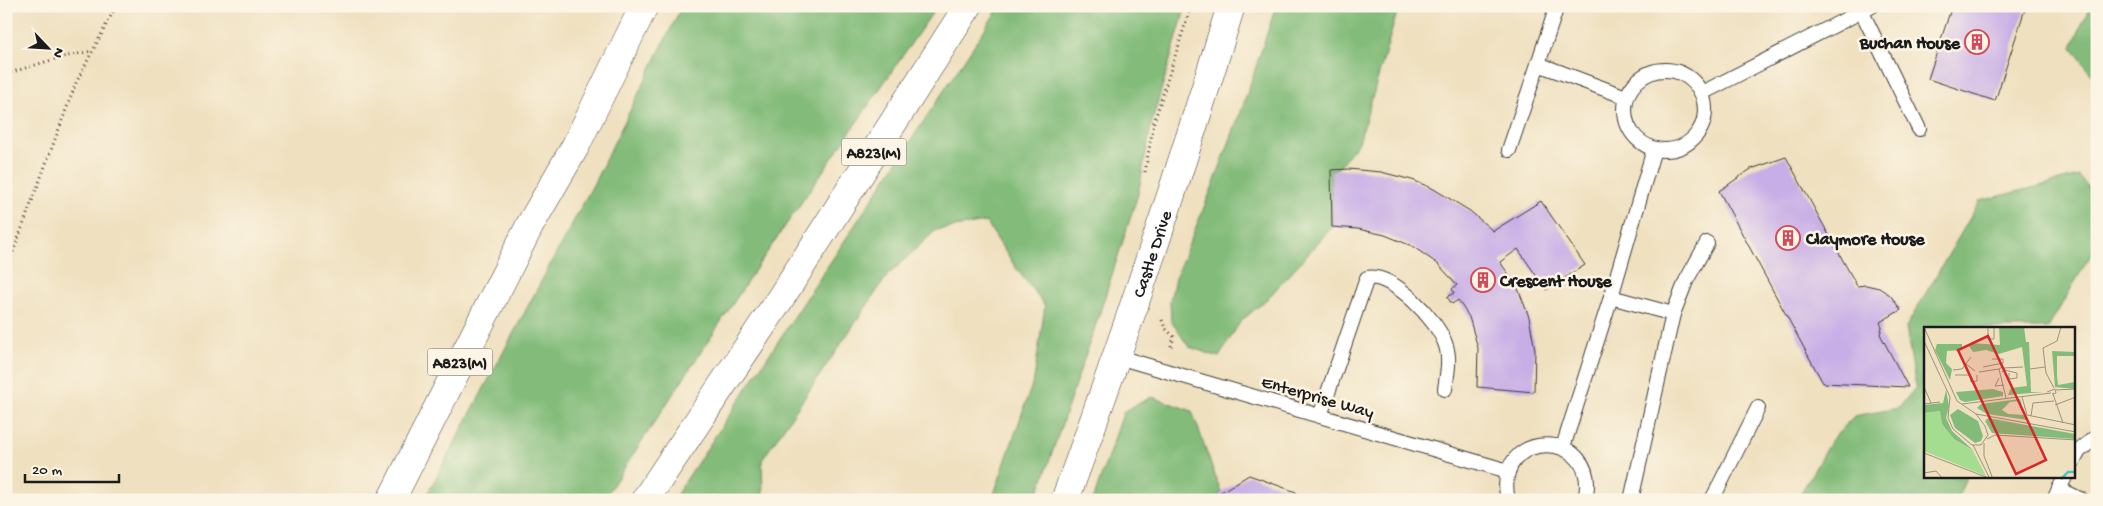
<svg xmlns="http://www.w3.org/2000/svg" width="2103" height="506" viewBox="0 0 2103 506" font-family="'Gochi Hand',sans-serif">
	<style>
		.forest { fill: #83bc7a; stroke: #506c4b }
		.building { fill: #c8aee6 }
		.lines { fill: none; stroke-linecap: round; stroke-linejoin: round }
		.service-casing { stroke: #3c3934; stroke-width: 16 }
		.tertiary-casing { stroke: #3c3934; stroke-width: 29 }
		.motorway-casing { stroke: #3c3934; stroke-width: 29 }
		.path { stroke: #3c3934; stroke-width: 3; stroke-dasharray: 1 4; stroke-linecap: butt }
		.service { stroke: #fff; stroke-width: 14 }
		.tertiary { stroke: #fff; stroke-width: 28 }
		.motorway { stroke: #fff; stroke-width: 28 }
		.labels { text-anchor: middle; stroke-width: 5; stroke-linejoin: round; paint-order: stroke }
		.shield { fill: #fcf5e5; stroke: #5f5d58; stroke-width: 1 }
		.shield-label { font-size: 16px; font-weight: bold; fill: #1c1c1c }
		.poi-label { font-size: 18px; font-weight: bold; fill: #1c1c1c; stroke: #fcf5e5; text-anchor: start }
		.street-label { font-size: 18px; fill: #1c1c1c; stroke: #fcf5e5 }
		.inset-river { fill: none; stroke: #54c1ca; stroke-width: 2.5 }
		.inset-road { fill: none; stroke: #9b927e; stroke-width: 1 }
		.view { fill: #d62828; fill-opacity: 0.15; stroke: #d62828; stroke-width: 2.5 }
		.inset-edge { fill: none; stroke: #1c1c1c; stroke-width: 2.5 }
	</style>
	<rect width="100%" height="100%" fill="#fcf5e5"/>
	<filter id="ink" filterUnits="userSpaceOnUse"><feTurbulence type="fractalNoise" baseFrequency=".02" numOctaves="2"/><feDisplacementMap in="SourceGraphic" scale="10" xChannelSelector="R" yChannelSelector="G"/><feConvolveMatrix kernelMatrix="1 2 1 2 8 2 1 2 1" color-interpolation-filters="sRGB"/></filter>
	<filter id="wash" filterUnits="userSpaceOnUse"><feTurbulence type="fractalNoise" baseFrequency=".0096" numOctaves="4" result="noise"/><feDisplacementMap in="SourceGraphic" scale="20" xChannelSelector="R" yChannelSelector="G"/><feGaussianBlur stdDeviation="1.12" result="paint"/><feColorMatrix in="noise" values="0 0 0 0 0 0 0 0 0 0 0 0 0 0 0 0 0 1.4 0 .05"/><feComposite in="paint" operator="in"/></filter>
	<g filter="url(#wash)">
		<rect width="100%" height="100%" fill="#efe0bf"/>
		<!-- forest -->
		<g class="forest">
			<path d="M682,6H937L761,261L603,500H424L594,183Z"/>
			<path d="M1000,6H1186L1152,121L1138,194L1099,315L1036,500H992L1034,379L1045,306L1016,268L986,222L936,230L887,276L762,460L763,500H673Z"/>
			<path d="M1276,6H1399L1359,142L1338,168L1331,170L1332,227L1268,298L1240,322L1219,357L1189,347L1171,321L1170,301L1175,278L1214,183L1245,100Z"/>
			<path d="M2090,6H2097V82L2072,47Z"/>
			<path d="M2079,176L2097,199V244L2048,328H1926V477H1967L1956,500H1797L1830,442L1854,416L1899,408L1916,387L1906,327L1980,201Z"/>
			<path d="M1152,397L1192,411L1221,492L1218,500H1093L1124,411Z"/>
		</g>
		<g id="blocks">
			<!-- building -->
			<g class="building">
				<path d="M1952,6H2026L1995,101L1928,79Z"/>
				<path d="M1786,157L1857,286L1866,285L1879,288L1890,295L1901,310L1880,322L1882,327L1880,334L1908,387L1823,383L1719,191L1751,169Z"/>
				<path d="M1348,169L1381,172L1412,180L1432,188L1470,211L1493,231L1541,201L1585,265L1546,290L1518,249L1500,262L1517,286L1529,317L1535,350L1534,392L1477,387L1478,348L1469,317L1458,300L1452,304L1447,297L1454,293L1452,289L1457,285L1438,264L1412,246L1385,235L1358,229L1332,227L1331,170Z"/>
				<path d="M1249,475L1296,492L1300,500H1218L1221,492Z"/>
			</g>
		</g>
	</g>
	<g filter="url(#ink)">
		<use href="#blocks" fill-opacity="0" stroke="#3c3934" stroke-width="1"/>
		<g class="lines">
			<defs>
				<g id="service">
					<path d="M1557,6L1538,64L1626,97"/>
					<path d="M1859,6L1919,129"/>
					<circle cx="1665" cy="110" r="40"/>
					<path d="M1702,93L1872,6"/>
					<path d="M1509,150L1538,64"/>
					<path d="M1611,297L1673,314"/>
					<path d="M1118,357L1508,471"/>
					<path d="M1320,416L1367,278C1393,273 1437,320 1445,343C1451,358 1447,374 1445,389"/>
					<path d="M1563,447L1611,297L1654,149"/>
					<path d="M2074,460L2079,451L2097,436"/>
					<path d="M2059,489L2065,477"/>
					<path d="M1508,500C1491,426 1603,428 1585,500"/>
					<path d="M1631,500L1673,314L1686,281L1707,243"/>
					<path d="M1712,500L1758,408"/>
					<path d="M2054,500L2059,489L2082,500"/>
				</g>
				<g id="tertiary">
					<path id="s1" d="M1065,500C1125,337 1180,172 1231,6"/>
				</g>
				<g id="motorway">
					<path d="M391,500L530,225L575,147L644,6"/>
					<path d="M645,500L780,299L968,6"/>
				</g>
			</defs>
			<!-- service casing -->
			<use href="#service" class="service-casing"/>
			<!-- tertiary casing -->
			<use href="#tertiary" class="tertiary-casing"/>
			<!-- motorway casing -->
			<use href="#motorway" class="motorway-casing"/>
			<!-- path -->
			<g class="path">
				<path d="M6,74L58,58L92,51"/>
				<path d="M1145,172L1154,122L1191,6"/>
				<path d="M6,271L76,83L116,6"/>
				<path d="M1162,320L1165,328L1174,337L1170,349"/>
			</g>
			<!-- service -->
			<use href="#service" class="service"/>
			<!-- tertiary -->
			<use href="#tertiary" class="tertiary"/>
			<!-- motorway -->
			<use href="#motorway" class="motorway"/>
		</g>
	</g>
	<!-- icons -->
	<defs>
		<symbol id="building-ring" viewBox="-11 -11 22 22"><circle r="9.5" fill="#fcf5e5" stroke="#d1495b" stroke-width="1.5"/><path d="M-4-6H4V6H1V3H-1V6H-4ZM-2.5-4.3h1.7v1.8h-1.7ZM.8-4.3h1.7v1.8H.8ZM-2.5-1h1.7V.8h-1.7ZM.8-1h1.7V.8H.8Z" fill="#d1495b"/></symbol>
	</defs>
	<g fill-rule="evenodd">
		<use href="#building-ring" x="1963" y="28" width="28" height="28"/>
		<use href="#building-ring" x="1774" y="224" width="28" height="28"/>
		<use href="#building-ring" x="1469" y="266" width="28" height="28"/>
	</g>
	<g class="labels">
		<!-- shield labels -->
		<g class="shield">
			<rect x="841.5" y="138.5" width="65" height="27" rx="4"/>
			<rect x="427.5" y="348.5" width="65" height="27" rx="4"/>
		</g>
		<g class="shield-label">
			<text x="874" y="158">A823(M)</text>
			<text x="460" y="368">A823(M)</text>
		</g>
		<!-- poi labels -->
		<g class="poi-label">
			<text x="1960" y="48" text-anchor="end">Buchan House</text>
			<text x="1806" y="244">Claymore House</text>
			<text x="1500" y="286">Crescent House</text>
		</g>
		<!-- street labels -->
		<g class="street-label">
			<text dy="6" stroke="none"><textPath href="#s1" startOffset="261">Castle Drive</textPath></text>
			<text transform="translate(1318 396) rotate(16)" y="6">Enterprise Way</text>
		</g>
	</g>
	<!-- overview -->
	<g transform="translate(1924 327)">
		<rect width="151" height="151" fill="#efe0bf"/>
		<path d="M17,84L18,97L30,112L49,124L62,149L0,124V86Z" fill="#a4dd90"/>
		<path d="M75,0H100L102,15H105L107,65H119L84,68L87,61L103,59L98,20L75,27L62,23L49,25L45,19L47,16L76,18ZM13,17H38V23L23,24L22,36L28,42L26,53L11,23ZM128,24L151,25V29H133V49L134,58L151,55V62L131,60ZM69,62L79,65V69L41,75L36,73L32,65ZM22,63L25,79L22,91L28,104L50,124L30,112L18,97L16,84L0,86V78L19,76ZM96,72L98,78L95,74L86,75L78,83L84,87L101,88L104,93L63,87L53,81L57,77ZM34,82L54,94L59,109L57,114L51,116L31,101L26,88ZM64,91L151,107V112L68,106L61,94Z" fill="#83bc7a"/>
		<path class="inset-river" d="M137,152L144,145H152"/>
		<path class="inset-road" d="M64,0V12H70V0M0,14L26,70L24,91L29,102L48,118H57L64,108L61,99L52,87L33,74L0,0M38,34L51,44M59,40L79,36V32H68M80,41L99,40M106,42L121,40M29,43L38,42L47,30M80,43L93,46V51L85,52V46M55,45L75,42M78,45L81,42L78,40L75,42L82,71M31,48H46L47,55L53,54V48M75,51L71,59L80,58M0,60L7,76M130,61L122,46L119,21L133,14L137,0M132,63L152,62M123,65L131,62L132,66L128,67M129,67L139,96M98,70L103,88L152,98M0,77L16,75M38,77L127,66M131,78L152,70M52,87L152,105M107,89L109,76L130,74M63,112L71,108L152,113M60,116V129L69,152M49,118L66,152M0,126L67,152M0,146L12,144L19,152"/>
		<path class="view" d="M64,9L122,133L92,147L34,23Z"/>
		<rect width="151" height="151" class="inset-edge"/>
	</g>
	<!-- margin -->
	<rect width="2103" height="506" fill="none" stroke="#fcf5e5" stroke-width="25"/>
	<!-- north arrow -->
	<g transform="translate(48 48) rotate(115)" stroke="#fcf5e5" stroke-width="4" paint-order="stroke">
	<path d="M0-4L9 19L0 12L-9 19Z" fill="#1c1c1c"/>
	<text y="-8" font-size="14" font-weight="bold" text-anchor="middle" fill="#1c1c1c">N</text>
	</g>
	<!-- scale -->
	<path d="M25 474v8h94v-8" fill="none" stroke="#1c1c1c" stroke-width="2.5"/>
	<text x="32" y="474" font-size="15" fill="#1c1c1c" stroke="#fcf5e5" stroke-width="4" paint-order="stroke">20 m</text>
</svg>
